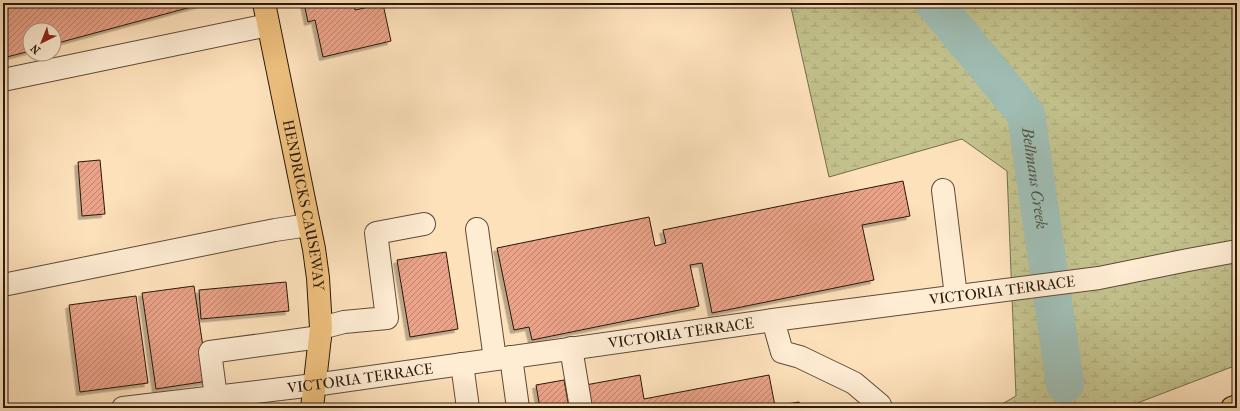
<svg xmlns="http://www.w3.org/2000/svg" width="1240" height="411" viewBox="0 0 1240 411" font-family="'IM FELL French Canon',serif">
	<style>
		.wetland { fill: url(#wetland-marsh); stroke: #766e4c }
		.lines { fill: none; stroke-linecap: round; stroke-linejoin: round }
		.river { stroke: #9fbdb3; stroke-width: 38 }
		.building { fill: url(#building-hatch); stroke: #2a190c; filter: url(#shadow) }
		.minor-casing { stroke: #5f4b38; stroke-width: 24 }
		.major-casing { stroke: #2a190c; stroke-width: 24 }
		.highway-casing { stroke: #2a190c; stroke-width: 24 }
		.minor { stroke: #feecd3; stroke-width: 22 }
		.major { stroke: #eec07e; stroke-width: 22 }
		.highway { stroke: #eec07e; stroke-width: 22 }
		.labels { text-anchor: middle; stroke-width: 3; stroke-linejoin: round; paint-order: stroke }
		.street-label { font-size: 15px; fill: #2a190c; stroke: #feecd3 }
		.water-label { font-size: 16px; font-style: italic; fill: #535246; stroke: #feecd3 }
	</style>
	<defs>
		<pattern id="wetland-marsh" width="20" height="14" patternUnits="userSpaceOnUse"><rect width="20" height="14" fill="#c3c28d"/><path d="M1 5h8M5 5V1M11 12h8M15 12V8" fill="none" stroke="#a8a678"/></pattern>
		<pattern id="building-hatch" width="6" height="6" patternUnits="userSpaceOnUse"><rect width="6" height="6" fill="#eaa288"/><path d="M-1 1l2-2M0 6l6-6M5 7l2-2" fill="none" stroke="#be836e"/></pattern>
		<filter id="shadow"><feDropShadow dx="-3.5" dy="3.5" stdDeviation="0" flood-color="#0004"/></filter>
	</defs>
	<rect width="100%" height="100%" fill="#fde1bb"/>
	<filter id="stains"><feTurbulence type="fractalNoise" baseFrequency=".005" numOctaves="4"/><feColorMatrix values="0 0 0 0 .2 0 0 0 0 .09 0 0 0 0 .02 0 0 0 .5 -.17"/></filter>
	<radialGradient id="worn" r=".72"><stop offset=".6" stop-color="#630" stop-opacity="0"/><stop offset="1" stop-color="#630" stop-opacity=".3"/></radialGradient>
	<!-- wetland -->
	<path class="wetland" d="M790,3H1237V365L1140,402L1128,408H995L1016,396L1007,171L962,139L829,177Z"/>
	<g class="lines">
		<!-- river -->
		<path class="river" id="s1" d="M934,3L1026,114L1065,384"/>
	</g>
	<!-- building -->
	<g class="building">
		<path d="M3,3H206L54,44V30H30V51L3,58Z"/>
		<path d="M304,3H354L355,10L383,4L391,41L323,57L315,20L308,22Z"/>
		<path d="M100,160L105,214L82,216L78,162Z"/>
		<path d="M903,181L910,216L862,225L874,280L712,313L702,263L690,265L699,306L532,340L529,327L514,330L497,248L649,217L655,246L666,243L663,230Z"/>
		<path d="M446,252L458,329L410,337L397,260Z"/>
		<path d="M286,282L289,311L201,319L199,290Z"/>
		<path d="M194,286L208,381L156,389L142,293Z"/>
		<path d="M136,296L148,383L80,392L69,305Z"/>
		<path d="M640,375L644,399L769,375L775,406L799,402L801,408H584L580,386Z"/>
		<path d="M564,380L569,408H540L536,385Z"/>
	</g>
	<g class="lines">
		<defs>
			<g id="minor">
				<path d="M3,80L268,25"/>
				<path d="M943,190L956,296"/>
				<path d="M477,229L495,359"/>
				<path d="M3,285L275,230L309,225"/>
				<path d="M773,320L782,352L800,357L854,383L880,405L881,408"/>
				<path d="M321,328L344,322L387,318L376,233L424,224"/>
				<path d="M571,348L581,408"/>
				<path d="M511,357L518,408"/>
				<path d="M462,364L468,408"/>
				<path d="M216,397L210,352L320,337"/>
				<path id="s2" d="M123,408L314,385L773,320L1099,278L1188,260L1237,251"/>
			</g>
			<g id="major">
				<path id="s3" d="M264,3L314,249L318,278L321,328L312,408"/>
			</g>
			<path id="highway" d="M1232,408L1237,406"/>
		</defs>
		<!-- minor casing -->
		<use href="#minor" class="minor-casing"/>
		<!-- major casing -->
		<use href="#major" class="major-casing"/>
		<!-- highway casing -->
		<use href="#highway" class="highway-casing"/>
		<!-- minor -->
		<use href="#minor" class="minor"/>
		<!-- major -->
		<use href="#major" class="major"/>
		<!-- highway -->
		<use href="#highway" class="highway"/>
	</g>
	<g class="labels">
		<!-- street labels -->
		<g class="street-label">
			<text dy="5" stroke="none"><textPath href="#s3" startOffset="206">HENDRICKS CAUSEWAY</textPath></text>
			<text dy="5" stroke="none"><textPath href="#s2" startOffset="887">VICTORIA TERRACE</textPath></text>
			<text dy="5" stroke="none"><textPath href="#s2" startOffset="563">VICTORIA TERRACE</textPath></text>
			<text dy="5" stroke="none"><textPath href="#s2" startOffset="239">VICTORIA TERRACE</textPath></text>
		</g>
		<!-- water labels -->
		<g class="water-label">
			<text dy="6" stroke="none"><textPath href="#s1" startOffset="209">Bellmans Creek</textPath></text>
		</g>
	</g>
	<!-- margin -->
	<rect width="1240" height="411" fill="none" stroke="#fde1bb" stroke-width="16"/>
	<rect x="4" y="4" width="1232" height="403" fill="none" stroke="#2a190c" stroke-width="2"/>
	<rect x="8" y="8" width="1224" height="395" fill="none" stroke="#2a190c"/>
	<!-- north arrow -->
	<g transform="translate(42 42) rotate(223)"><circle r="19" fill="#feecd3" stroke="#a99883"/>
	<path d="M0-3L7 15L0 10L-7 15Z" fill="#8f2418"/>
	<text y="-6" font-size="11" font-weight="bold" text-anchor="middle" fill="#2a190c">N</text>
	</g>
	<rect width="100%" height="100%" filter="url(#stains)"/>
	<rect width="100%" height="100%" fill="url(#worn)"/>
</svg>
